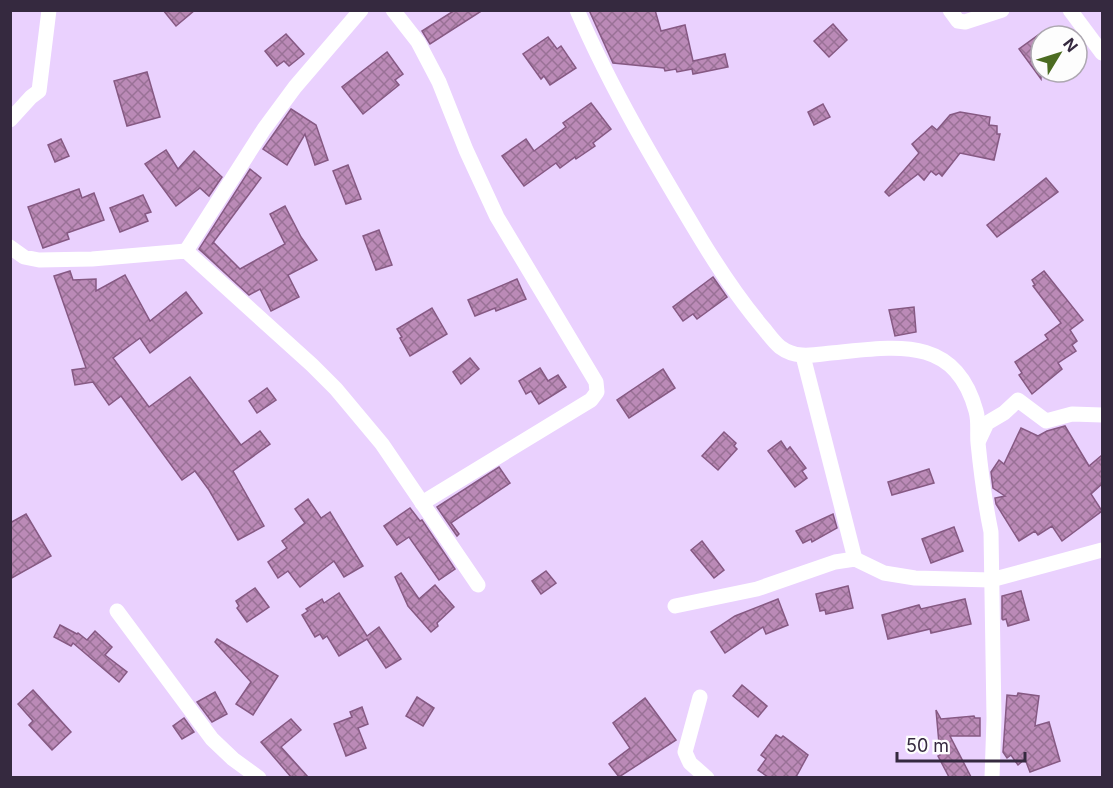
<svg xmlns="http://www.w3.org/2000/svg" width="1113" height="788" viewBox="0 0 1113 788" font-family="Inter,sans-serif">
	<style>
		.building { fill: url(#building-cross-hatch); stroke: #865983; stroke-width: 1.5 }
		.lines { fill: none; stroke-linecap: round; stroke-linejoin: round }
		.street { stroke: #fff; stroke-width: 15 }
	</style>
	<defs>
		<pattern id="building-cross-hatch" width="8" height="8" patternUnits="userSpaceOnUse" patternTransform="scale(1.5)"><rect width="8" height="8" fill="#bb8ab7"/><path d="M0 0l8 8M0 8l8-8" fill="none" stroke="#997196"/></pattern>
	</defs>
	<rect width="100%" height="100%" fill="#ead1fe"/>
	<!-- building -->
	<g class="building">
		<path d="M163,10H195L176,26Z"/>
		<path d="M455,10H483L430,44L422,31Z"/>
		<path d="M589,10H655L661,31L685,25L693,61L725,54L728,67L693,74L692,69L677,72L676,69L665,71L664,68L613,63Z"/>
		<path d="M833,24L847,40L829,57L814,41Z"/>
		<path d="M1041,33V79L1019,49Z"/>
		<path d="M286,34L304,54L289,66L284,61L277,66L265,51Z"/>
		<path d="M548,37L557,49L561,46L576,68L550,85L544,76L541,79L523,54Z"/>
		<path d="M387,52L403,74L395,80L399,85L363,114L342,87Z"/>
		<path d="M147,72L160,117L127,126L114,81Z"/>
		<path d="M591,103L611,129L593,143L595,146L576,159L575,157L560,168L556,163L524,186L502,156L526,139L534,151L566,127L563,123Z"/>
		<path d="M823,104L830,117L814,125L808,112Z"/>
		<path d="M291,109L316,125L328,160L315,165L305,134L287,165L263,149Z"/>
		<path d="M960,112L990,117L989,125L997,126V134H1000L994,160L960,153L942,176L939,173L936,175L931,171L924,180L918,174L889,196L885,192L919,153L912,144L932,126L937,130L950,115Z"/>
		<path d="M61,139L69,156L55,162L48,145Z"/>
		<path d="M166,150L178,169L194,151L222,177L209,196L200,188L176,206L145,164Z"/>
		<path d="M348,165L361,199L346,204L333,171Z"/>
		<path d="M250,169L261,178L212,244L214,243L240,269L285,244L270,214L285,206L301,237L317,260L288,275L299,297L271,311L260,289L249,295L199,249Z"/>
		<path d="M1046,178L1058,192L997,237L987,225Z"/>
		<path d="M79,189L82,198L94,193L104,220L67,233L69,239L43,248L28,207Z"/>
		<path d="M143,195L151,212L145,214L148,221L120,232L110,208Z"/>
		<path d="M379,230L392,265L376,270L363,236Z"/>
		<path d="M70,271L73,280L96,279V291L125,275L150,321L186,292L202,313L150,353L140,338L113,358L149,407L190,377L241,445L260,431L270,444L233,471L264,526L238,540L209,490L195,471L182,480L121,396L109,405L93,382L75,385L72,370L86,368L54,276Z"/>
		<path d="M1044,271L1083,320L1070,330L1077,341L1072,345L1076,351L1058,363L1062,369L1032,394L1019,375L1022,373L1015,362L1048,339L1045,335L1061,323L1033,286L1035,285L1032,280Z"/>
		<path d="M713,277L727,297L697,319L693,314L683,321L673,307Z"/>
		<path d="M517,279L526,299L496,311L495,308L475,316L468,300Z"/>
		<path d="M914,307L916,332L895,336L889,310Z"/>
		<path d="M432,308L447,334L410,356L400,338L402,337L397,329Z"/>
		<path d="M470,358L479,369L461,384L453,372Z"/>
		<path d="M540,368L548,381L558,375L566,387L539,404L531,391L526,394L519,381Z"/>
		<path d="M663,369L675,388L629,418L617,400Z"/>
		<path d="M267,388L276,400L257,413L249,401Z"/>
		<path d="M1065,426L1089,466L1102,455V484L1091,494L1102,511L1062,541L1052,526L1038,535L1035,531L1019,541L996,504L995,498L1005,496L993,488L991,472L999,460L1004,464L1021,428L1038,436L1047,431Z"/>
		<path d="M724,432L736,443L734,446L737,449L718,470L702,456Z"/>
		<path d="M781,441L787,450L790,447L806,468L802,471L807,478L795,487L768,451Z"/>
		<path d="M499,467L510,483L451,523L459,534L457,536L437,507Z"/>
		<path d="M929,469L934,483L892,495L888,482Z"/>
		<path d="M308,499L321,518L330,512L363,566L344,577L334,561L300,587L288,571L278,578L268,562L287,548L282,541L305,523L295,509Z"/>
		<path d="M410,508L420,521L422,520L455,569L439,580L409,537L397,545L384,526Z"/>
		<path d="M26,514L51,556L10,579V523Z"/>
		<path d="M833,514L837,528L812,542L811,539L803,543L796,531Z"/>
		<path d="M954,527L963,551L931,563L922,539Z"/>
		<path d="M702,541L724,570L714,578L691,550Z"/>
		<path d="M546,571L556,583L541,594L532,581Z"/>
		<path d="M401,573L419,599L435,585L454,607L437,623L438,626L431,632L408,606L395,577Z"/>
		<path d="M848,586L853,608L826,614L825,610L820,611L816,594Z"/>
		<path d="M255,588L269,607L247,622L237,608L239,606L236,601Z"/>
		<path d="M1021,591L1029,620L1008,626L1006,619L1003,620L1002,619V596Z"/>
		<path d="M339,593L367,636L379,627L401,659L386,668L367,639L339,656L327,636L323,639L320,634L315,637L302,615L308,611L306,609L322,599L324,603Z"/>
		<path d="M778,599L788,625L766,634L763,627L725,653L711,632L735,616Z"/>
		<path d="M965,599L971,624L931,633L930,629L888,639L882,615L919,605L921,609Z"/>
		<path d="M60,625L77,634L78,633L87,640L95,631L112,647L105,655L127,672L119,682L73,643L71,646L54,637Z"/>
		<path d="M217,639L278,676L253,715L236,704L251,682L215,642Z"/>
		<path d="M742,685L767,706L758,717L733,696Z"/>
		<path d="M33,690L71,732L52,750L29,725L33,721L18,704Z"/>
		<path d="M215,692L227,714L212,722L197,702Z"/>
		<path d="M1018,693L1039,696L1035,726L1049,722L1060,761L1030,772L1025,759L1018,765L1011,755L1007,758L1003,752L1007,695L1017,696Z"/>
		<path d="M417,697L434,708L423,726L406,716Z"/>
		<path d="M645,698L676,740L619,777L609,764L630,748L613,723Z"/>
		<path d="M362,707L368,724L358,728L366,748L346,756L334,724L352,717L350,712Z"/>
		<path d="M936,710L941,719L974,716L975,718H980V736H950L971,777H949L938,756L940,755Z"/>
		<path d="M184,718L194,732L182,739L173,726Z"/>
		<path d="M291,719L301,730L281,747L308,777H291L261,742Z"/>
		<path d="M776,735L781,738L783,736L808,755L796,777H768L758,770L766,759L761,755Z"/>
	</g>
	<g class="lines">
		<!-- street -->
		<g class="street">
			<path d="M393,10L418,42L439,82L466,150L497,217L596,382L597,392L591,400L422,503"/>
			<path d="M577,10C612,91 657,166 702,241C721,272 741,302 765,330C769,335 774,342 780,347C796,359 813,355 831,353C895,347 955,334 976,411C979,421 977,433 978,443C981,473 985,503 991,532L994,718L992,778"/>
			<path d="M950,10L958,21L965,22L1002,10"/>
			<path d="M1070,10L1102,53"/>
			<path d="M10,120L31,97L39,91L49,10"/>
			<path d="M10,247L24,257L39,260L92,259L186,251L312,365L336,389L382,444L478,585"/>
			<path d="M186,251L264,129L295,87L361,10"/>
			<path d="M803,356L855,559"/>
			<path d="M979,440L987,423L1004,413L1018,400L1046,421L1072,414L1102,415"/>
			<path d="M675,606L757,589L835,562L855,559L884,573L915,578L991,580L1102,550"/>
			<path d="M117,611L212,739L233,759L259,778"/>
			<path d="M700,697L685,752L690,763L707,778"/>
		</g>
	</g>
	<!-- border -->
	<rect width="1113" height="788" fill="none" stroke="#35293f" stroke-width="24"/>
	<!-- north arrow -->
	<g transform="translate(1059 54) rotate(52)"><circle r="28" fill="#fdfdfd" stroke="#ada8b1" stroke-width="1.5"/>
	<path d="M0-4.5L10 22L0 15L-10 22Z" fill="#4c6c22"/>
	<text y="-9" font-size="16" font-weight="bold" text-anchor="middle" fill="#35293f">N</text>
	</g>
	<!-- scale -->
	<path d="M897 752v9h128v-9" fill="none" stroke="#35293f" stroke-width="3"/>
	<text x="906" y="752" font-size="18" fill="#35293f" stroke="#fdfdfd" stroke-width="4.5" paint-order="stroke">50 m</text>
</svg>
